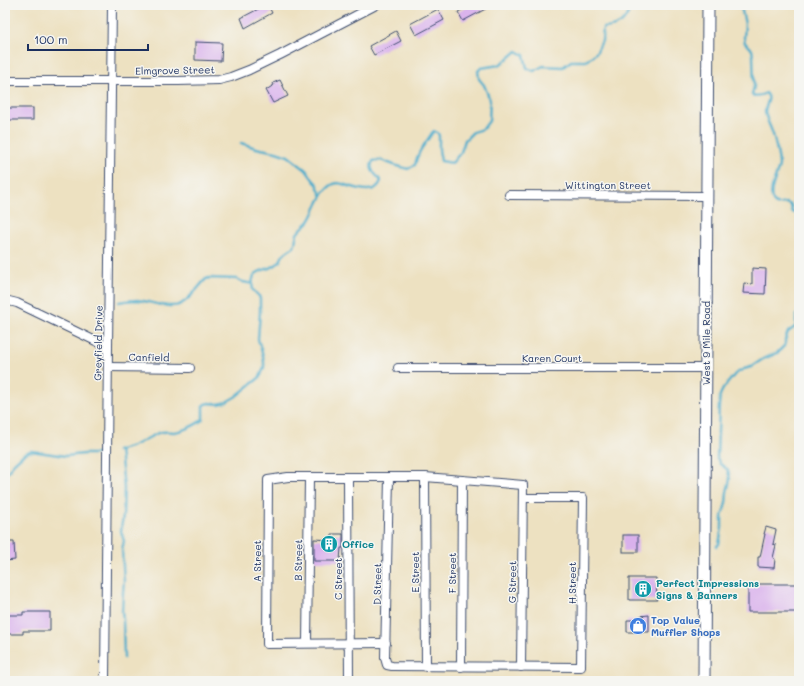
<svg xmlns="http://www.w3.org/2000/svg" width="804" height="686" viewBox="0 0 804 686" font-family="Mali,sans-serif">
	<style>
		.lines { fill: none; stroke-linecap: round; stroke-linejoin: round }
		.stream { stroke: #4dadcc; stroke-width: 2.5 }
		.building { fill: #d9b1ec }
		.street-casing { stroke: #3a4a6d; stroke-width: 10 }
		.secondary-casing { stroke: #3a4a6d; stroke-width: 13 }
		.street { stroke: #fff; stroke-width: 8 }
		.secondary { stroke: #fff; stroke-width: 11 }
		.labels { text-anchor: middle; stroke-width: 3; stroke-linejoin: round; paint-order: stroke }
		.street-label { font-size: 10px; fill: #1b2f5e; stroke: #f6f6f2 }
		.culture-label { font-size: 10px; font-weight: bold; fill: #0d838f; stroke: #f6f6f2; text-anchor: start }
		.shop-label { font-size: 10px; font-weight: bold; fill: #366cbe; stroke: #f6f6f2; text-anchor: start }
	</style>
	<rect width="100%" height="100%" fill="#f6f6f2"/>
	<filter id="ink" filterUnits="userSpaceOnUse"><feTurbulence type="fractalNoise" baseFrequency=".025" numOctaves="2"/><feDisplacementMap in="SourceGraphic" scale="8" xChannelSelector="R" yChannelSelector="G"/><feConvolveMatrix kernelMatrix="1 2 1 2 8 2 1 2 1" color-interpolation-filters="sRGB"/></filter>
	<filter id="wash" filterUnits="userSpaceOnUse"><feTurbulence type="fractalNoise" baseFrequency=".012" numOctaves="4" result="noise"/><feDisplacementMap in="SourceGraphic" scale="16" xChannelSelector="R" yChannelSelector="G"/><feGaussianBlur stdDeviation="0.9" result="paint"/><feColorMatrix in="noise" values="0 0 0 0 0 0 0 0 0 0 0 0 0 0 0 0 0 1.4 0 .05"/><feComposite in="paint" operator="in"/></filter>
	<g filter="url(#wash)">
		<rect width="100%" height="100%" fill="#ede1c1"/>
		<g class="lines">
			<!-- stream -->
			<g class="stream">
				<path d="M739,5L742,11L745,24L744,38L745,43L750,47L752,50L753,55L754,86L752,95C757,97 762,95 766,93C772,99 765,104 765,112C766,118 769,124 771,129C774,136 779,158 779,165C778,175 767,192 773,201C776,207 782,203 786,203L791,205L792,212L799,214"/>
				<path d="M241,143L256,148L276,152L288,156L306,170L314,181L318,185V188L322,196"/>
				<path d="M119,302C125,301 131,300 137,300C149,301 171,310 181,304C191,298 198,287 206,279L209,278L237,279L243,282L253,284"/>
				<path d="M120,450L124,488L123,517L121,528V531L124,541L122,550L124,581L123,592L122,612L123,619L124,658"/>
				<path d="M117,451L133,446L158,433C163,431 168,432 174,432C182,431 197,425 203,419V406L205,404L209,403L219,404L226,402L235,397L259,378L261,375L264,367V362L263,356L258,339L260,312V299L259,296L253,290C249,267 265,273 277,264C281,262 281,257 284,254C287,251 291,249 294,247C296,243 295,238 297,234C300,228 307,225 310,220C317,209 323,184 338,183C351,185 374,199 381,181C376,174 368,170 373,161L381,160L394,165L408,169L415,165C418,150 425,145 432,133L434,131L438,133L439,136V150L441,161L452,163L461,152L465,140L473,132L483,129L489,121L490,100L484,85L479,79L478,71L481,68L499,65L510,57L517,51L524,55L527,68L534,71L543,66L563,67L571,61H586L596,53L602,41L603,28C622,27 625,21 632,5"/>
				<path d="M5,473L8,472L13,464L25,453L31,451L66,456L84,454H98"/>
				<path d="M717,546L719,544L722,528V517L726,503L727,492L730,479L728,471L727,469L720,464L717,458L719,405L720,395L723,389L735,374L744,369L751,367L763,359L777,353L785,345V340L788,332L795,327L796,325V317L799,311"/>
			</g>
		</g>
		<g id="blocks">
			<!-- building -->
			<g class="building">
				<path d="M266,5H268L272,13L245,28L241,18Z"/>
				<path d="M471,5H493L463,21L458,12Z"/>
				<path d="M438,9L444,20L416,35L410,24Z"/>
				<path d="M396,31L401,41L374,55L369,46Z"/>
				<path d="M195,42L222,43L221,61L195,60Z"/>
				<path d="M280,80L288,96L273,103L266,90L274,85L273,83Z"/>
				<rect x="5" y="108" width="28" height="12"/>
				<path d="M752,268L766,269L765,294L743,293L744,283L752,284Z"/>
				<path d="M766,527L776,530L773,544L776,545L773,558L775,559L774,568L758,567V557H760L765,534H764Z"/>
				<path d="M332,534H343V548H341L340,561H314V539L332,540Z"/>
				<rect x="623" y="535" width="15" height="17"/>
				<path d="M5,542H14L15,560L5,561Z"/>
				<path d="M629,578H656L657,600H629Z"/>
				<path d="M753,584H799V612H748V589Z"/>
				<path d="M23,612H50V631H23V634H5V615H23Z"/>
				<path d="M649,615V632H627V620H640V616Z"/>
			</g>
		</g>
	</g>
	<g filter="url(#ink)">
		<use href="#blocks" fill-opacity="0" stroke="#3a4a6d" stroke-width="1"/>
		<g class="lines">
			<defs>
				<g id="street">
					<path d="M5,81H178L219,80L231,77L249,70L280,55L376,5"/>
					<path d="M509,195L706,196"/>
					<path d="M5,300L17,303L108,347"/>
					<path d="M108,367L190,368"/>
					<path d="M398,368H706"/>
					<path d="M425,477L426,667"/>
					<path d="M348,478L349,681"/>
					<path d="M389,478L385,658L387,665L392,666L581,667L583,498H523"/>
					<path d="M307,643L309,478"/>
					<path d="M386,643L267,644L268,480L288,477H425L523,485L521,667"/>
					<path d="M461,667L462,480"/>
					<path d="M105,681L108,347L112,5"/>
				</g>
				<path id="secondary" d="M704,681C706,456 706,230 708,5"/>
			</defs>
			<!-- street casing -->
			<use href="#street" class="street-casing"/>
			<!-- secondary casing -->
			<use href="#secondary" class="secondary-casing"/>
			<!-- street -->
			<use href="#street" class="street"/>
			<!-- secondary -->
			<use href="#secondary" class="secondary"/>
		</g>
	</g>
	<!-- icons -->
	<defs>
		<symbol id="building-disc" viewBox="-11 -11 22 22"><circle r="9.5" fill="#0f9aa8" stroke="#f6f6f2"/><path d="M-4-6H4V6H1V3H-1V6H-4ZM-2.5-4.3h1.7v1.8h-1.7ZM.8-4.3h1.7v1.8H.8ZM-2.5-1h1.7V.8h-1.7ZM.8-1h1.7V.8H.8Z" fill="#fff"/></symbol>
		<symbol id="shop-disc" viewBox="-11 -11 22 22"><circle r="9.5" fill="#3f7fe0" stroke="#f6f6f2"/><path d="M-5-2.5h2.3a2.7 3.5 0 0 1 5.4 0H5L5.5 6h-11ZM-1.5-2.5h3a1.5 2.3 0 0 0-3 0Z" fill="#fff"/></symbol>
	</defs>
	<g fill-rule="evenodd">
		<use href="#building-disc" x="319" y="534" width="20" height="20"/>
		<use href="#building-disc" x="633" y="579" width="20" height="20"/>
		<use href="#shop-disc" x="628" y="616" width="20" height="20"/>
	</g>
	<g class="labels">
		<!-- street labels -->
		<g class="street-label">
			<text transform="translate(175 70) rotate(-1)" y="4">Elmgrove Street</text>
			<text x="608" y="189">Wittington Street</text>
			<text transform="translate(98 343) rotate(-89)" y="4">Greyfield Drive</text>
			<text transform="translate(706 343) rotate(-90)" y="4">West 9 Mile Road</text>
			<text transform="translate(149 357) rotate(1)" y="4">Canfield</text>
			<text x="552" y="362">Karen Court</text>
			<text transform="translate(298 560) rotate(-89)" y="4">B Street</text>
			<text transform="translate(257 561) rotate(-90)" y="4">A Street</text>
			<text transform="translate(415 572) rotate(-90)" y="4">E Street</text>
			<text transform="translate(452 573) rotate(-90)" y="4">F Street</text>
			<text transform="translate(338 579) rotate(-90)" y="4">C Street</text>
			<text transform="translate(512 582) rotate(-89)" y="4">G Street</text>
			<text transform="translate(572 583) rotate(-90)" y="4">H Street</text>
			<text transform="translate(377 584) rotate(-89)" y="4">D Street</text>
		</g>
		<!-- culture labels -->
		<g class="culture-label">
			<text x="342" y="548">Office</text>
			<text x="656" y="587">Perfect Impressions<tspan x="656" dy="12">Signs &amp; Banners</tspan></text>
		</g>
		<!-- shop labels -->
		<g class="shop-label">
			<text x="651" y="624">Top Value<tspan x="651" dy="12">Muffler Shops</tspan></text>
		</g>
	</g>
	<!-- margin -->
	<rect width="804" height="686" fill="none" stroke="#f6f6f2" stroke-width="20"/>
	<!-- scale -->
	<path d="M28 44v6h120v-6" fill="none" stroke="#1b2f5e" stroke-width="2"/>
	<text x="34" y="44" font-size="12" fill="#1b2f5e" stroke="#f6f6f2" stroke-width="3" paint-order="stroke">100 m</text>
</svg>
